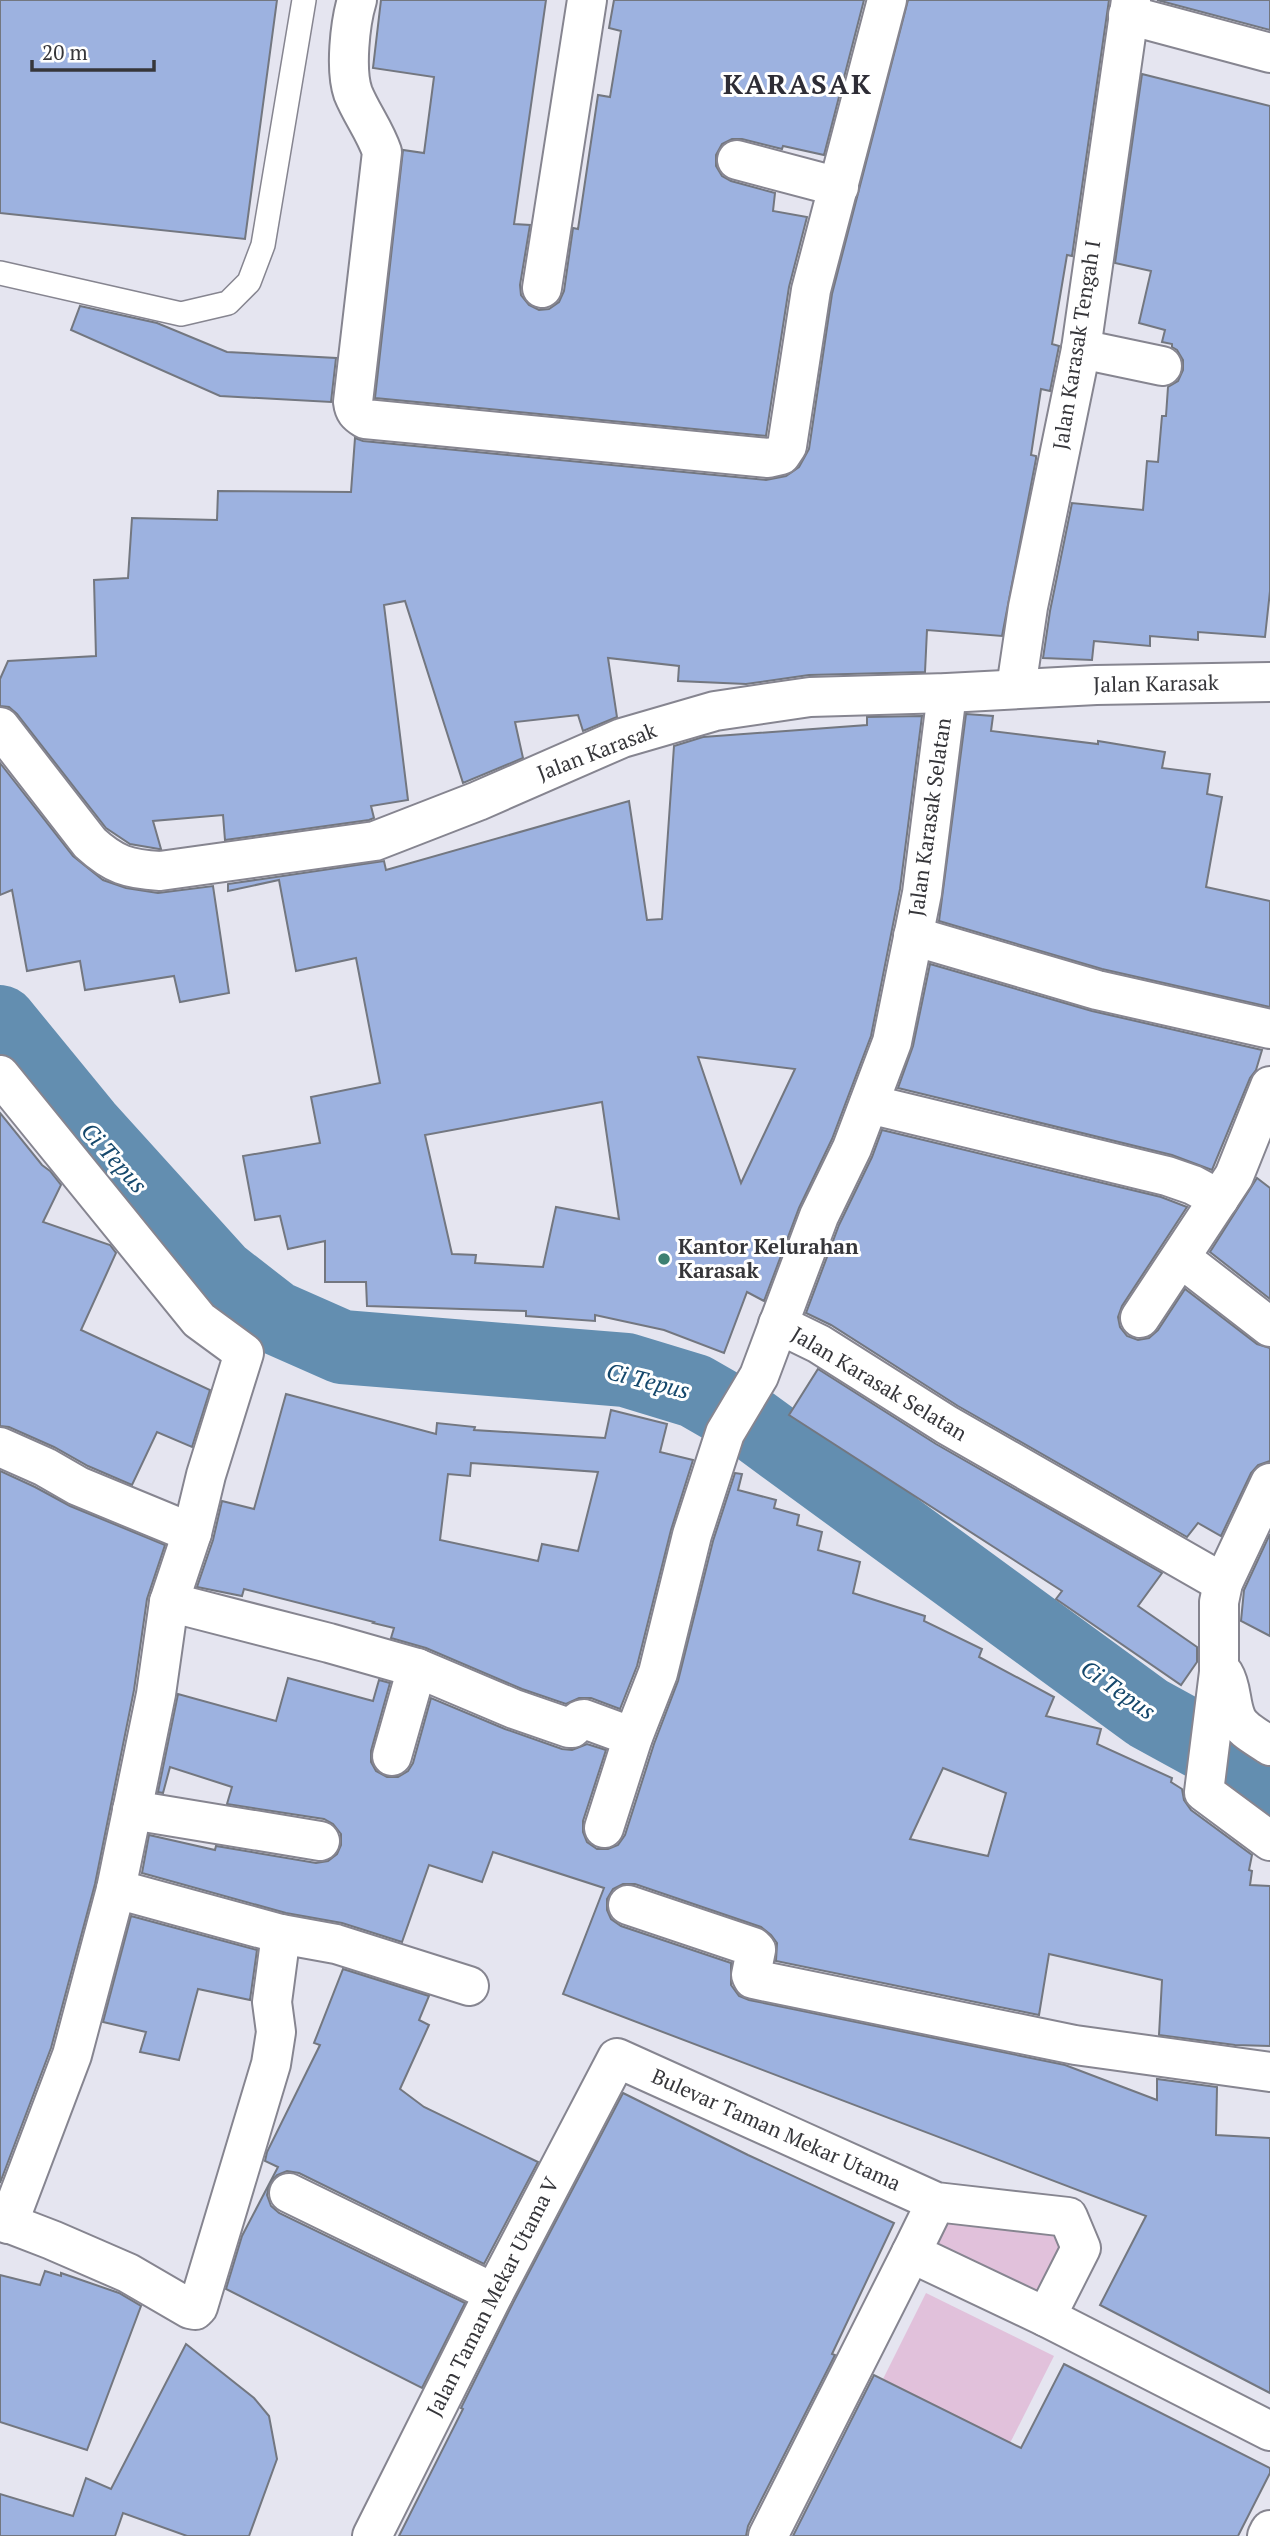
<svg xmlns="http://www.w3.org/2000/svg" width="1270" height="2536" viewBox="0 0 1270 2536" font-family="'PT Serif',serif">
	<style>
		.green { fill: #e1c1db }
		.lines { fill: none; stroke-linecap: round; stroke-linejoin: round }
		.river { stroke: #638eb0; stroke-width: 74 }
		.building { fill: #9db2e0; stroke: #737780; stroke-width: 2; fill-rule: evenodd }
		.lane-casing { stroke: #868590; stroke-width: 26 }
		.street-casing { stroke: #868590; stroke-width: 42 }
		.lane { stroke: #fff; stroke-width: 23 }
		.street { stroke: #fff; stroke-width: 38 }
		.poi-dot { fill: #3d8071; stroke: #fff; stroke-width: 2.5 }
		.labels { text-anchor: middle; stroke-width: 6; stroke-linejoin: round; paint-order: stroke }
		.street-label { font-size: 21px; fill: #36363a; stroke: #fff }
		.poi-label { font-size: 21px; font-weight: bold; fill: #36363a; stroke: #fff; text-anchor: start }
		.water-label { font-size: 23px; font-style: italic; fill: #15486c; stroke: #fff }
		.district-label { font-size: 28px; font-weight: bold; letter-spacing: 2px; fill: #2e2d36; stroke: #fff }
	</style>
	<rect width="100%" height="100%" fill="#e5e5f0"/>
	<!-- green -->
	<g class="green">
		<path d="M942,2212L1062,2225L1070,2247L1042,2304L923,2249Z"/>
		<path d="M926,2293L1054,2356L1010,2443L883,2379Z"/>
	</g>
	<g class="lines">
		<!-- river -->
		<path class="river" d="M0,1022L86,1127L220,1275L274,1317L342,1347L626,1370L695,1391L754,1425L1148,1713L1270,1780"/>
	</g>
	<!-- building -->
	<g class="building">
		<path d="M0,0H277L245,239L0,213Z"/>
		<path d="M381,0H546L514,224L530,225L520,285L521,295L529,305L539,310L549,309L559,302L564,291L573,228L578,229L598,95L610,97L621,31L609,28L614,0H864L824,155L783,146L782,149L742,139H732L722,144L716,155V166L722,176L731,181L775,193L773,211L807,217L789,287L766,436L375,398L403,150L424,153L434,77L373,68Z"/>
		<path d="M908,0H1109L1072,256L1067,255L1052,344L1059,346L1050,391L1041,389L1031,455L1036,456V459L1002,636L927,630L925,672L809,675L746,684L678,681L679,666L608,658L617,717L583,731L578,715L515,722L523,758L463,783L405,601L384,605L408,800L371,806L374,818L369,820L225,840L223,815L153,821L161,849H159L130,844L106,828L17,714L9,707L0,706V679L8,661L96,656L94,580L128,578L132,518L217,520L218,491L351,492L355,438L363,441L766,480L786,476L799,467L809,449L832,294Z"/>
		<path d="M1157,0H1270V30Z"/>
		<path d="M1142,74L1270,106V591L1265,637L1198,632V640L1150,636V646L1094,641L1092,660L1043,658L1050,611L1072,503L1143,510L1147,461L1158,462L1162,416H1166L1168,387L1178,381L1183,370V360L1177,350L1172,347V344L1162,342L1165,330L1139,323L1151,271L1115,263Z"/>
		<path d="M80,306L157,323L227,352L336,358L331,402L220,396L71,330Z"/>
		<path d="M966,714L993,716L991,731L1098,744V741L1165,752L1162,768L1210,774L1207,794L1222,797L1206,887L1270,901V1007L1102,969L939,921Z"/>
		<path d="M922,716L900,889L871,1036L832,1139L799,1208L764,1301L747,1292L724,1353L664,1330L595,1315V1321L526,1316V1311L367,1306L366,1282H325V1241L288,1249L280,1216L255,1220L243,1156L320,1143L311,1097L380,1083L356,958L296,971L279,880L228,891V884L384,861L386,870L629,801L647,920L662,919L674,746L703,737L867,725V717ZM698,1057L795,1069L741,1183ZM602,1102L619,1219L556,1207L543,1267L475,1263L476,1255L452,1254L425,1135Z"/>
		<path d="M0,763L73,856L103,880L126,888L158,893L213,886L229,993L180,1002L174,976L85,990L80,961L27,971L12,890L0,895Z"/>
		<path d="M930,964L1092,1011L1262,1050L1256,1070L1250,1078L1212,1170L1172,1155L898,1088L913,1046Z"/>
		<path d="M0,1113L42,1165L50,1171L61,1185L43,1222L110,1245L116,1253L81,1330L210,1390L192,1447L157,1432L132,1485L88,1466L54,1447L9,1427L0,1426Z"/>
		<path d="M882,1130L1161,1197L1187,1207L1122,1306L1118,1317L1120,1327L1127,1336L1138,1340L1149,1338L1158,1330L1185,1289L1257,1344L1270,1348V1461L1258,1465L1251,1473L1221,1536L1198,1523L1187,1537L958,1406L831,1325L806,1313L839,1225L872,1157Z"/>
		<path d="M1257,1178L1270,1188V1299L1210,1252Z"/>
		<path d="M818,1369L936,1444L1162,1573L1138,1606L1197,1647V1662L1181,1685L1056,1599L1062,1591L789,1415Z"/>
		<path d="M286,1394L436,1434L437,1423L475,1427L474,1430L605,1438L611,1410L667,1424L660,1452L693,1460L671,1530L637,1666L620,1709L591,1698H579L566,1704L522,1689L426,1648L391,1638L394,1628L373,1623L374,1622L244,1589L242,1596L197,1587L213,1540L222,1501L254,1509ZM471,1463L598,1472L578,1551L542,1544L538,1561L440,1540L448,1474L470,1476Z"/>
		<path d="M0,1471L35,1487L70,1506L165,1545L147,1599L134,1690L95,1884L51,2048L0,2183Z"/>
		<path d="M735,1473L742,1474L738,1490L776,1500L774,1508L799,1515L797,1525L822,1532L818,1550L860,1562L853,1593L925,1616L924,1621L982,1649L979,1657L1054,1697L1046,1716L1101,1729L1097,1744L1172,1778L1171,1782L1182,1789L1184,1800L1191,1810L1252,1855L1249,1870L1252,1871L1250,1885L1270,1886V2046L1235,2045L1159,2035L1162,1980L1049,1954L1039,2015L776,1961L777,1943L771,1935L761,1927L635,1884H623L613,1889L607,1899V1910L611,1919L621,1926L731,1963V1985L739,1996L749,2000L1065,2065L1157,2100V2079L1217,2087L1216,2135L1270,2138V2393L1100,2305L1146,2216L563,1994L604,1888L493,1852L482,1882L429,1865L402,1942L342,1923L286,1913L142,1873L149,1835L215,1850L216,1846L316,1863L328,1861L337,1854L341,1845V1834L333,1824L324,1819L227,1804L232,1787L170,1767L163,1793L158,1792L178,1694L276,1721L288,1678L373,1701L379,1680L390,1683L371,1751V1762L376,1771L387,1777H398L408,1771L413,1763L431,1698L505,1729L562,1749L572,1750L587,1744L606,1750L583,1821V1832L587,1842L597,1849H608L618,1845L625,1835L654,1744L678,1681L713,1541ZM943,1768L1006,1793L988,1856L910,1839Z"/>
		<path d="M1270,1534V1636L1241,1621L1244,1590Z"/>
		<path d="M131,1916L257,1950L250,2000L198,1989L179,2060L140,2052L146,2032L103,2022Z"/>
		<path d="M343,1969L429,1996L419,2020L429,2025L400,2089L424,2107L538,2162L484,2264L299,2173L287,2171L277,2175L270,2183L267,2195L271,2206L279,2213L465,2303L422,2388L226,2289L242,2236L278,2167L265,2161L267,2152L320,2045L314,2043Z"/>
		<path d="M623,2093L748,2155L894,2223L832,2354L835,2355L748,2526L746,2536H399L463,2409L461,2408L513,2303Z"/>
		<path d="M45,2271L61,2276V2273L119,2293L141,2306L87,2450L0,2422V2275L40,2285Z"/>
		<path d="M186,2344L254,2398L269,2416L277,2459L249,2536H187L123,2513L115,2536H0V2494L73,2516L86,2478L111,2489Z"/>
		<path d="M1064,2364L1270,2468V2473L1238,2536H793L874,2375L1021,2448Z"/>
	</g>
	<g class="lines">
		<defs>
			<path id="lane" d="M0,273L181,314L228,303L249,282L263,245L304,0"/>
			<g id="street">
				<path d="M357,0C350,23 345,70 353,93C361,113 375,131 382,152L353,402C354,411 357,414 365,419L768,458L781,455L787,446L811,290L887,0"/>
				<path d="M1128,15L1270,53"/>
				<path d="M737,160L839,187"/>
				<path d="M542,288L587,0"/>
				<path d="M1081,349L1162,366"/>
				<path d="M1016,688L1028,607L1081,349L1131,0"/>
				<path d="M0,727L90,843C114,865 128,869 160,871L375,841L478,801L622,738L715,711L810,697L947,693L1096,685L1270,682"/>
				<path d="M913,936L1097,990L1270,1029"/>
				<path d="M0,1075L199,1320L244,1353L206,1475L192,1533L169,1602L156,1694L116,1889L72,2055L8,2224"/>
				<path d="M869,1104L1167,1176L1193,1185L1219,1199"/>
				<path d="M1181,1258L1270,1327"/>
				<path d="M1140,1318L1234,1176L1270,1086"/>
				<path d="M778,1324L819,1344L947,1425L1223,1583"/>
				<path d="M0,1447L45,1467L78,1486L192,1533"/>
				<path d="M1270,1483L1223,1583L1219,1602V1672L1204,1792L1270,1841"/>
				<path d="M169,1602L329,1643L417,1668L514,1709L569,1728H572L580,1720L584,1719L633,1737"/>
				<path d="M1224,1674C1232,1687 1230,1703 1236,1717C1241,1730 1259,1738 1270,1746"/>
				<path d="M392,1756L417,1668"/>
				<path d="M132,1810L320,1841"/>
				<path d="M604,1828L633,1737L658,1673L692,1535L725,1433L759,1376L819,1216L852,1148L892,1042L922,893L947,693"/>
				<path d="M116,1889L281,1934L336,1944L469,1986"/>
				<path d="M628,1905L753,1947L756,1950L751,1975L753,1979L1075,2045L1270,2072"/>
				<path d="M289,2193L494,2293"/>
				<path d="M0,2220L52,2240L128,2273L190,2309L195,2310L198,2307L271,2064L276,2032L272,2002L281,1934"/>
				<path d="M1046,2317L1270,2431"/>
				<path d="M372,2536L494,2293L617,2058L936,2202L1068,2217L1081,2248L1046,2317L911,2253L936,2202"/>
				<path d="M768,2536L911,2253"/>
				<path d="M1267,2536L1270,2530"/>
			</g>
		</defs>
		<!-- lane casing -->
		<use href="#lane" class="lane-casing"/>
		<!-- street casing -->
		<use href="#street" class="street-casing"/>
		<!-- lane -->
		<use href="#lane" class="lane"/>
		<!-- street -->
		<use href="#street" class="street"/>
	</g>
	<!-- markers -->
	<circle class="poi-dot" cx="664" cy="1259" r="7"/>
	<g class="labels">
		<!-- street labels -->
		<g class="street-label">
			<text transform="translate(1077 345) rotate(-81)" y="7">Jalan Karasak Tengah I</text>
			<text transform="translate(1156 684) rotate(-1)" y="7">Jalan Karasak</text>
			<text transform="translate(597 752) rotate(-21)" y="7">Jalan Karasak</text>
			<text transform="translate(930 817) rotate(-82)" y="7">Jalan Karasak Selatan</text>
			<text transform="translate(879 1384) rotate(31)" y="7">Jalan Karasak Selatan</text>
			<text transform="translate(776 2130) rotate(24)" y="7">Bulevar Taman Mekar Utama</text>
			<text transform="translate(493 2297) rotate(-63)" y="7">Jalan Taman Mekar Utama V</text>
		</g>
		<!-- poi labels -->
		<g class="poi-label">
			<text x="678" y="1254">Kantor Kelurahan<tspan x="678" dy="24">Karasak</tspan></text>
		</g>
		<!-- water labels -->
		<g class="water-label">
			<text transform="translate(114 1158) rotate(48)" y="8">Ci Tepus</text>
			<text transform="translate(648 1381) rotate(14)" y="8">Ci Tepus</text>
			<text transform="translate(1118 1690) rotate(35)" y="8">Ci Tepus</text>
		</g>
		<!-- district labels -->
		<g class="district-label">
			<text x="798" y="94">KARASAK</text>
		</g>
	</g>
	<!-- scale -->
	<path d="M32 60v10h122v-10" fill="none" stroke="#36363a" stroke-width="3.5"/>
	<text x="42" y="60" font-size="21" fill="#36363a" stroke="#ffffff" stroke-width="5" paint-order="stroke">20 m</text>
</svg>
